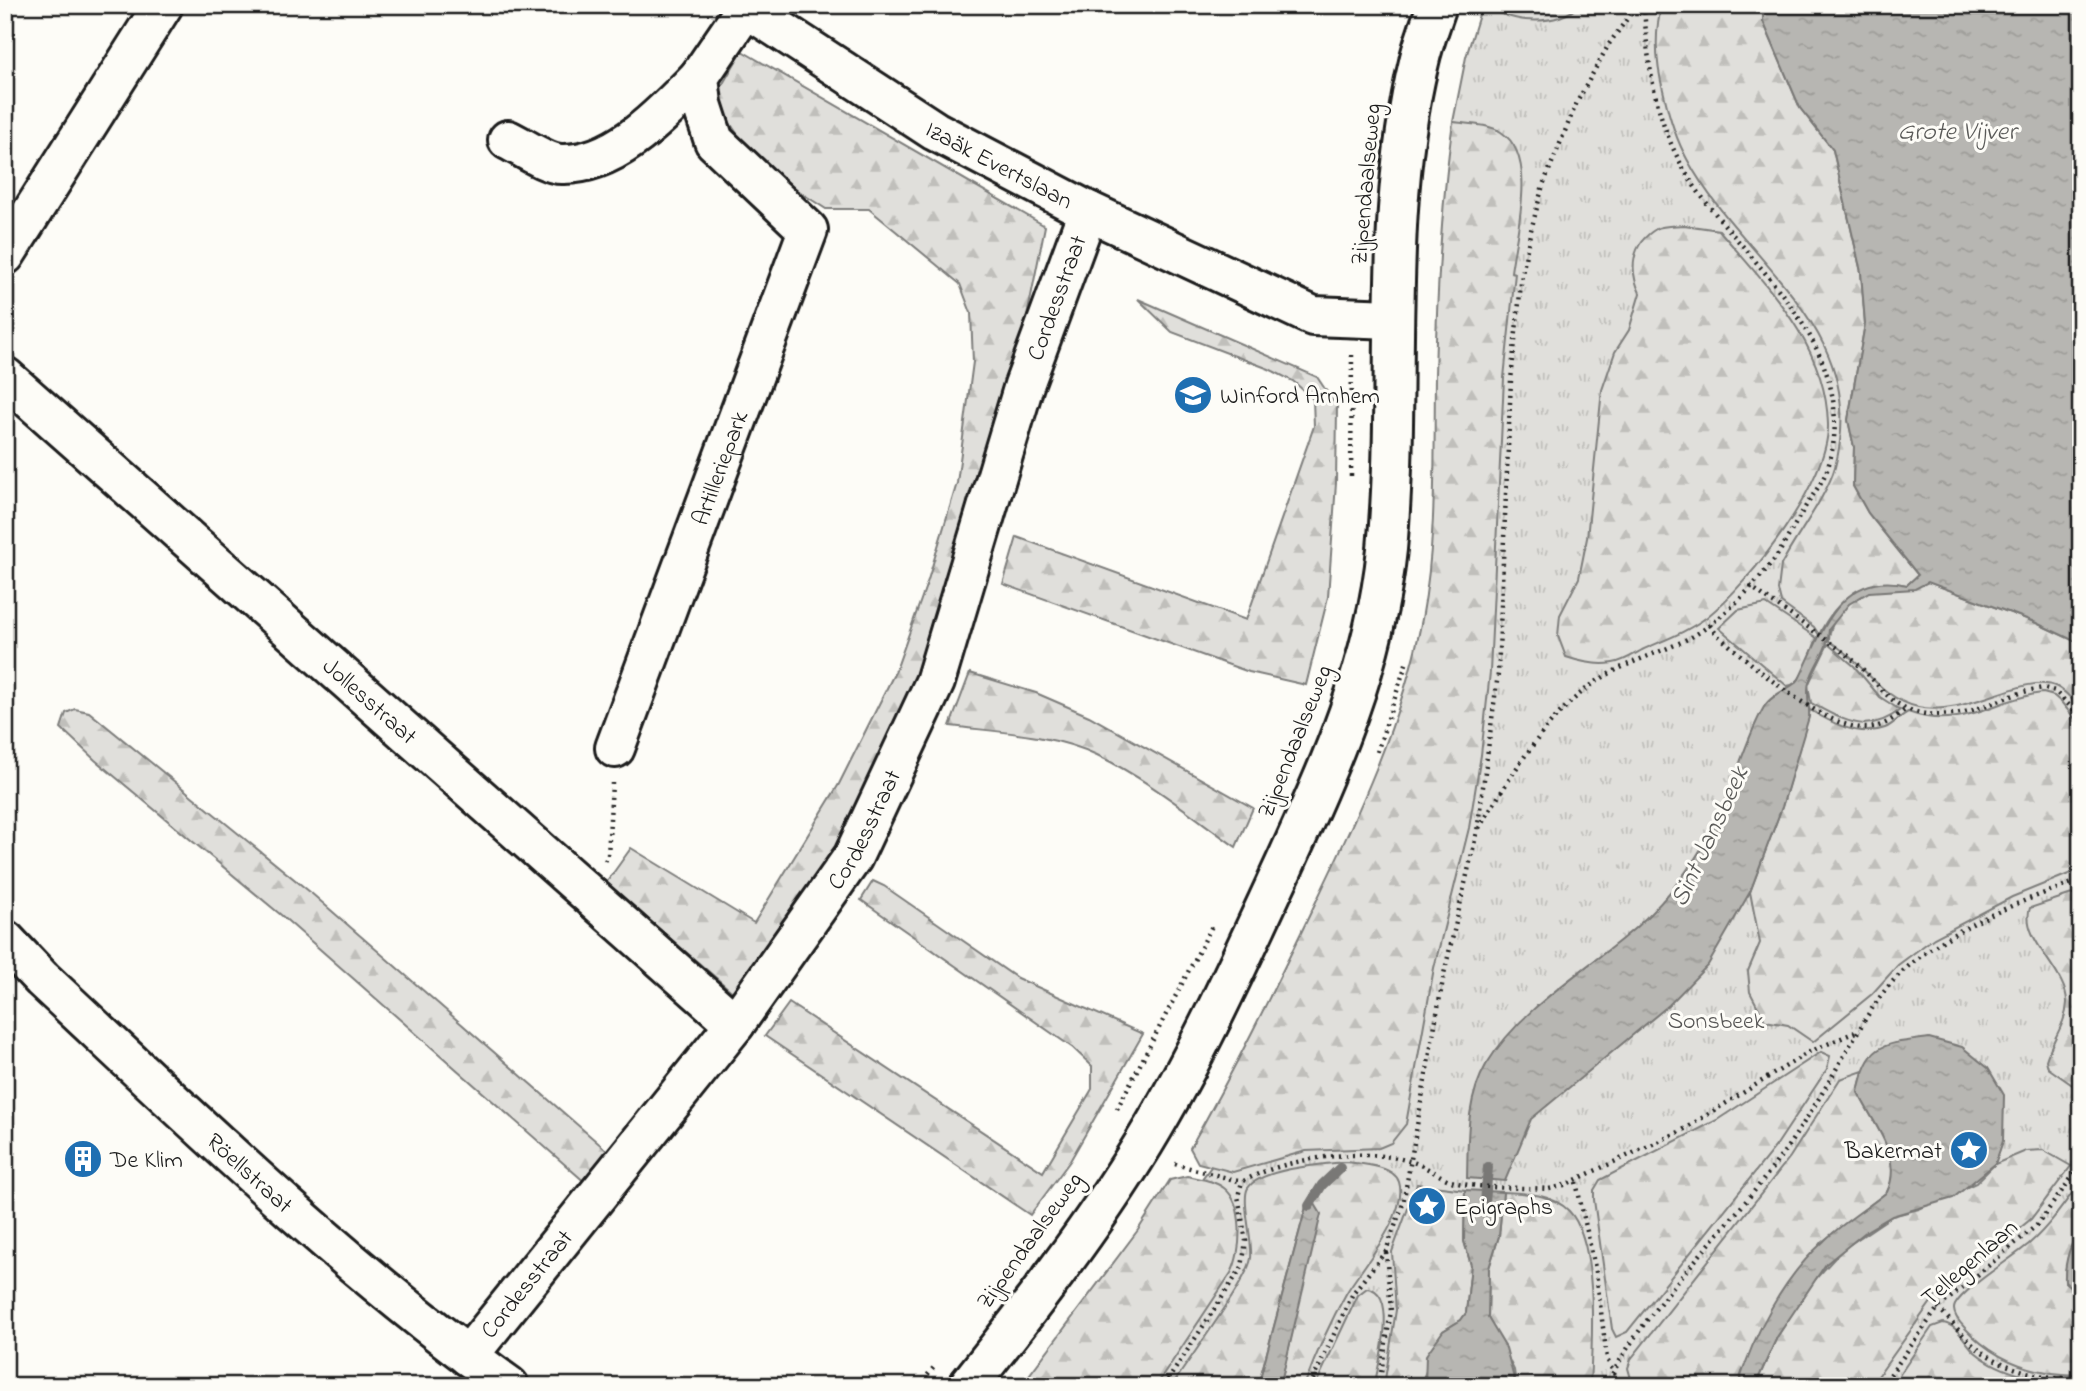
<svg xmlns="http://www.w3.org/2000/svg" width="2086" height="1391" viewBox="0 0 2086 1391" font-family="'Indie Flower',sans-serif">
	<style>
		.grass { fill: url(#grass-tufts); stroke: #7e7e7c; stroke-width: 2 }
		.forest { fill: url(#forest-firs); stroke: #7e7e7c; stroke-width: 2 }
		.water { fill: url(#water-ripples); stroke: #797876; stroke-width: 2 }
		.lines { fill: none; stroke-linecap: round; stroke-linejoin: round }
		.stream { stroke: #797876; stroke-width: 10 }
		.minor-casing { stroke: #1c1c1c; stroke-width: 44 }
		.major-casing { stroke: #1c1c1c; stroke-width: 44 }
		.path { stroke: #1c1c1c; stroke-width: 4.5; stroke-dasharray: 2 5; stroke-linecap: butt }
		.minor { stroke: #fdfcf7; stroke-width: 38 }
		.major { stroke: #fdfcf7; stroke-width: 38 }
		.labels { text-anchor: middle; stroke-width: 6; stroke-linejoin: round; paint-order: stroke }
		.street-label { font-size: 24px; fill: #1c1c1c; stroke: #fdfcf7 }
		.poi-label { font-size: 24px; fill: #1c1c1c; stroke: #fdfcf7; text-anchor: start }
		.park-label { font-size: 24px; fill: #575655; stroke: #fdfcf7 }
		.water-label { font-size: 26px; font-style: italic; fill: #5a5a58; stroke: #fdfcf7 }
	</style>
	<defs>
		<pattern id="grass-tufts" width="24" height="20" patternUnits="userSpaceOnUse" patternTransform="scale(1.75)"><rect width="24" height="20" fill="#e0dfdb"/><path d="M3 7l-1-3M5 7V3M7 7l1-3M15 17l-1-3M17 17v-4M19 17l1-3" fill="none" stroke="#c0bfbb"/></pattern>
		<pattern id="forest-firs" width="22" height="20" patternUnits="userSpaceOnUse" patternTransform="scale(1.75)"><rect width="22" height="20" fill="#e0dfdb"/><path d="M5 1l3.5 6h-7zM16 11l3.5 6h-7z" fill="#c0bfbb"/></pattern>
		<pattern id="water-ripples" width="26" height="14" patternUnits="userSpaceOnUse" patternTransform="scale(1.75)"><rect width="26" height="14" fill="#b7b6b2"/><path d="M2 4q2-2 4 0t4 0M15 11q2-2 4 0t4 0" fill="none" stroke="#9d9c98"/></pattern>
	</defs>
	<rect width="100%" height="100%" fill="#fdfcf7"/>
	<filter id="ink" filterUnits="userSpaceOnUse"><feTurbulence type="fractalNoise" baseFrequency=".0143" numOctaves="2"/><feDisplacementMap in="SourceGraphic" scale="14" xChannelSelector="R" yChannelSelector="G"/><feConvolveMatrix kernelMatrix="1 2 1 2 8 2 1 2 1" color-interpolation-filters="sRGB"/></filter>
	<g filter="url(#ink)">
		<!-- grass -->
		<path class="grass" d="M1482,5H2081V1386H1045L1310,1036L1471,671L1498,130L1453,122L1466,57Z"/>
		<!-- forest -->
		<g class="forest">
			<path d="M1579,5C1561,26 1509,25 1491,6Z"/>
			<path d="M1662,5H1763V21L1800,108L1833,150L1861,272L1865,324L1848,420L1854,447L1853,486L1868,513L1918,575L1907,585C1867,576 1836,599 1819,635L1814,627L1781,603L1778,590L1781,565C1796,536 1827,496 1835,467C1872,328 1743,264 1687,159C1676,139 1669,116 1664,94C1656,64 1653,35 1662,5Z"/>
			<path d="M742,51L1045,226L1008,412L900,759L744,1002L606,883L631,848L754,923L839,784L896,670L928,580L957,483L973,362L971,313L960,284L869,209H826L758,165L714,99Z"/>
			<path d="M1453,122C1467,124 1489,124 1501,132C1539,157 1516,233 1511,272L1515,273L1504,378L1490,672L1481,755L1469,828L1434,968L1406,1124L1391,1143L1379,1148L1306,1151L1233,1172L1198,1163L1190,1148C1234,1071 1273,991 1311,912C1357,817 1402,722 1422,619C1437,539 1434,456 1435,375C1437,291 1441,205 1453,122Z"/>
			<path d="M1684,225L1719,230C1767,287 1826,344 1828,424C1830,480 1751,582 1707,617C1687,632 1664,640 1642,650C1633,655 1622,662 1613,663C1597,666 1581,662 1566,657L1558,636L1560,615L1579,578L1587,538L1602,390L1615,352L1629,330L1640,293C1629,270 1631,244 1656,229C1663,225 1676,226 1684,225Z"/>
			<path d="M1138,299L1317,377L1337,407L1336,483L1328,597L1306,685L1249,672L1003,584L1017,537L1246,620L1314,426L1313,399L1293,381L1269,369L1172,332Z"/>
			<path d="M1928,582L2032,621L2081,644V709C2074,702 2067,692 2057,687C2026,671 1966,718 1918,707C1880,699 1862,660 1829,641C1829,617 1855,592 1879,589C1901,586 1906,591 1928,582Z"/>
			<path d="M1766,604L1817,638C1811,652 1804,685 1787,686L1719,628L1738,610Z"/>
			<path d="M1828,644L1854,666L1880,697L1900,710C1867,736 1843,720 1811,703L1808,685Z"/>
			<path d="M970,673L1036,693L1089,716L1253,808L1236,847C1191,815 1147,779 1097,755C1052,734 998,732 950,726Z"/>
			<path d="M2043,693L2054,696L2062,703L2081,726V869L2012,897L1934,938L1898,965L1872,994L1813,1042L1788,1025L1765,1021L1750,992L1748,971L1760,943L1750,892L1782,807L1810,710C1832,723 1858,738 1885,728C1893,725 1900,716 1908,712C1962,732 1995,698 2043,693Z"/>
			<path d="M75,709L89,712L310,892L619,1161L595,1191L281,915L95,760L61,728L66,713Z"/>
			<path d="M873,881L884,886L1017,978L1143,1034L1070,1161L1030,1215L765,1036L789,1003L1043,1172L1092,1089V1066L1073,1048L861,900Z"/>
			<path d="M2081,891V1091L2048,1068L2046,1060C2052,1040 2066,1024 2067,1003C2068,972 2019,938 2030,908Z"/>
			<path d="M1821,1052L1830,1056L1827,1069L1776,1146L1627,1332L1616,1337L1612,1329L1594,1200V1190L1600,1180L1717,1120Z"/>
			<path d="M1863,1071L1858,1092L1885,1141L1893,1168L1891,1183L1887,1192L1822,1242L1742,1372L1738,1386H1633L1628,1368L1631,1359L1790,1157L1840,1079Z"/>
			<path d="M2043,1150L2071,1166L2031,1219L1934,1298L1871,1386H1755L1777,1337L1810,1285L1843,1249L1892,1216L1919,1209L1976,1183L1995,1164L2026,1151Z"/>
			<path d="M1345,1162C1359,1164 1394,1165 1399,1182C1409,1214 1362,1267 1347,1292C1330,1322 1316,1354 1304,1386H1280L1291,1338L1306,1207L1258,1386H1172C1187,1361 1249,1279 1251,1258C1253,1241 1241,1199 1248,1188C1260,1169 1323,1164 1345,1162Z"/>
			<path d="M1187,1176C1199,1179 1214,1180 1224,1188C1245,1204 1242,1253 1231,1273L1156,1386H1021L1138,1230L1170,1180Z"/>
			<path d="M2081,1181C2081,1195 2084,1214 2080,1227C2073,1247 2064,1260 2065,1282L2081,1296V1375C2036,1375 1996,1362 1965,1328C1960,1323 1951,1313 1955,1305C1964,1288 2013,1258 2030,1243C2050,1225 2065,1203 2081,1181Z"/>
			<path d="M1417,1184L1465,1190L1464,1241L1471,1265L1466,1313L1461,1320L1443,1331L1423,1378L1425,1386H1384L1396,1310L1392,1252Z"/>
			<path d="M1503,1192C1526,1193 1552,1194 1569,1211C1599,1242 1592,1345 1590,1386H1516L1514,1370L1488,1318L1489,1268L1499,1236Z"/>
			<path d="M1367,1288C1399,1291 1379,1364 1374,1386H1315L1358,1295Z"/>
			<path d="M1943,1323C1958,1325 1965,1343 1975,1352C2002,1375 2047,1383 2081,1382V1386H1892L1932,1327Z"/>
		</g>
		<!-- water -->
		<g class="water">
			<path d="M1763,5H2081V644L2032,621L1928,582L1915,589L1869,592L1849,604L1829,629C1829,651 1814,663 1809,683C1806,691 1810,707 1809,717L1782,807L1750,892L1708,965L1669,1005L1531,1119L1505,1181L1467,1178C1468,1139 1466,1100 1486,1065C1518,1012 1575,977 1622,939C1660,909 1692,868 1715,825C1734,788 1743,744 1764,707C1772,693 1795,687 1799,679C1822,632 1841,569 1907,585L1918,575L1868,513L1853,486L1854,447L1848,420L1865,324L1861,272L1833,150L1800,108L1763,21Z"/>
			<path d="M1929,1038L1962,1047L1988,1068L2004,1095L2003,1141L1995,1164L1953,1198L1892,1216L1868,1230L1826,1264L1777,1337L1755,1386H1738C1753,1335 1783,1278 1823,1242C1842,1223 1866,1209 1887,1192C1904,1157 1872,1122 1858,1092C1868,1043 1882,1044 1929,1038Z"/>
			<path d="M1465,1190L1503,1192L1499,1236L1489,1268L1488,1318L1506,1348L1516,1386H1425L1426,1355L1443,1331L1461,1320L1466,1313L1471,1265L1464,1241Z"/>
			<path d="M1315,1204L1321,1214L1280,1386H1258L1306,1207Z"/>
			<path d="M2081,1225V1296L2065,1282C2064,1260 2071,1244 2081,1225Z"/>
		</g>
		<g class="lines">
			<!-- stream -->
			<g class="stream">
				<path d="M1485,1203L1488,1167"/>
				<path d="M1309,1206L1322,1185L1340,1168"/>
			</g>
			<defs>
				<g id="minor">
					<path id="s1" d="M742,5L935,131L1088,211L1313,316L1393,319"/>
					<path d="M508,140C523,147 546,164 562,164C617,165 663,113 699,77"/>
					<path d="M5,255L163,5"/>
					<path id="s2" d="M5,377L735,1024"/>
					<path id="s3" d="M615,748L808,230L714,141L702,104L699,77L746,8"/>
					<path id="s4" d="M5,940L42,979C193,1120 341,1265 509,1386"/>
					<path id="s5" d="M468,1356L735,1024L853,857L935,682L1024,385L1088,211"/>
				</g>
				<path id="major" d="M968,1386C1030,1308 1092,1228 1144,1143C1197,1056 1240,961 1283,868C1331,763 1375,666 1387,549C1402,389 1381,220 1419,62C1423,43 1431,24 1437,5"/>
			</defs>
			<!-- minor casing -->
			<use href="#minor" class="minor-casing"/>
			<!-- major casing -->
			<use href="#major" class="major-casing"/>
			<!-- path -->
			<g class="path">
				<path d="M1351,476L1352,355"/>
				<path d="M1750,586C1780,608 1811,629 1842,651C1885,682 1886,720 1952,714C1984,711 2012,691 2044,688L2055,691L2081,717"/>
				<path d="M1710,625L1717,635C1750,662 1823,730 1868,728C1884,727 1894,718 1906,709"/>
				<path d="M1377,752L1407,661"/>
				<path d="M1479,828C1512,775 1547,712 1602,678C1631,660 1664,652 1693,636C1723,619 1753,587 1774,560C1784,546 1792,529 1801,514C1810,498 1824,482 1829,464C1852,381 1802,316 1751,256C1727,227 1699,198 1681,164C1654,115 1647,59 1644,5"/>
				<path d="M605,861L608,856L612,783"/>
				<path d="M1117,1109L1213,924"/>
				<path d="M1175,1164L1242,1182"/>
				<path d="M1576,1182L1596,1272L1607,1359L1620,1386"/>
				<path d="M1938,1308C1952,1321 1965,1340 1981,1351C2010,1371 2046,1379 2081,1379"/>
				<path d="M919,1386L934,1367"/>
				<path d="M1164,1386L1242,1267L1246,1241L1238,1196L1242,1182C1283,1158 1363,1147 1409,1161C1426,1165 1441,1179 1458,1183C1486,1189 1520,1187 1549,1189L1562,1186L1681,1131L1809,1052L1860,1030"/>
				<path d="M1310,1386L1353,1293L1386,1251L1403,1204L1444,974L1477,832L1498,674L1511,380L1522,274L1530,234L1543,185L1577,102L1609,44L1637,5"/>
				<path d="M1379,1386L1391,1311L1386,1252"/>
				<path d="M1606,1386C1646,1306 1716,1242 1770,1171C1797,1135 1820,1098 1842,1059C1860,1029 1876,996 1902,972C1951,926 2019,902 2081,880"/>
				<path d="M1882,1386L1938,1308L2037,1225L2081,1165"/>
			</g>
			<!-- minor -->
			<use href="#minor" class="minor"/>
			<!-- major -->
			<use href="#major" class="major"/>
		</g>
	</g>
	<!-- icons -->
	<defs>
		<symbol id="school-disc" viewBox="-11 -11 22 22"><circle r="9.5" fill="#1f6fb2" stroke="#fdfcf7"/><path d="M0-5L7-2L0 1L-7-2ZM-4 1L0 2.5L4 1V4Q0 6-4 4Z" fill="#fff"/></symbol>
		<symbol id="sight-disc" viewBox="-11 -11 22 22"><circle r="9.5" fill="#1f6fb2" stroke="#fdfcf7"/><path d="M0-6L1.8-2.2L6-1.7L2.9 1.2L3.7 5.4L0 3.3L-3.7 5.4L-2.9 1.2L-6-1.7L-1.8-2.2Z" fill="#fff"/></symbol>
		<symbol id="building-disc" viewBox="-11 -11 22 22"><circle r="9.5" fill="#1f6fb2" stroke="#fdfcf7"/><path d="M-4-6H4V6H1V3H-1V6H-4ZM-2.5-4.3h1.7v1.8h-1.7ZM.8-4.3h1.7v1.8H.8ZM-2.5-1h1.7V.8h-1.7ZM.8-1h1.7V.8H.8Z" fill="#fff"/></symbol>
	</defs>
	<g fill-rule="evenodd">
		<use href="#school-disc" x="1171" y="373" width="44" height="44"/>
		<use href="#sight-disc" x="1947" y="1128" width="44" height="44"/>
		<use href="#building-disc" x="61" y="1137" width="44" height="44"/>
		<use href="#sight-disc" x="1405" y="1184" width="44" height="44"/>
	</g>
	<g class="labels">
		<!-- street labels -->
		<g class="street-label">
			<text dy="8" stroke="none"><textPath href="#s1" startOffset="303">Izaäk Evertslaan</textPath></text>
			<text transform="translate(1365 184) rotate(-85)" y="8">Zijpendaalseweg</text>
			<text dy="8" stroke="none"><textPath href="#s5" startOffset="1227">Cordesstraat</textPath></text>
			<text dy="8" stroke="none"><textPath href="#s3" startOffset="299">Artilleriepark</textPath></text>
			<text dy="8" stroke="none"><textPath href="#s2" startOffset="488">Jollesstraat</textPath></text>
			<text transform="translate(1294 741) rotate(-68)" y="8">Zijpendaalseweg</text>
			<text dy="8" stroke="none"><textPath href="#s5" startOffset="660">Cordesstraat</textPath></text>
			<text dy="8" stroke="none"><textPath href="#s4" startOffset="338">Röellstraat</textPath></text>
			<text transform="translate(1029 1240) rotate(-54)" y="8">Zijpendaalseweg</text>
			<text transform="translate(1969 1262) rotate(-41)" y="8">Tellegenlaan</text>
			<text dy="8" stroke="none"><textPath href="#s5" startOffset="93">Cordesstraat</textPath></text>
		</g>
		<!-- poi labels -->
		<g class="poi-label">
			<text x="1220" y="403">Winford Arnhem</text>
			<text x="1942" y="1158" text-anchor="end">Bakermat</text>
			<text x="110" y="1167">De Klim</text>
			<text x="1454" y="1214">Epigraphs</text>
		</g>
		<!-- park labels -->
		<g class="park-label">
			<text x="1716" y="1028">Sonsbeek</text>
		</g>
		<!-- water labels -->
		<g class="water-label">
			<text x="1957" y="139">Grote Vijver</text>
			<text transform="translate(1708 836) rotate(-65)" y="9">Sint Jansbeek</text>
		</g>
	</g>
	<!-- margin -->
	<rect width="2086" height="1391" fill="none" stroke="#fdfcf7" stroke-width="28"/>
	<rect x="14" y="14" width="2058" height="1363" fill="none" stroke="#1c1c1c" stroke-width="2.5" filter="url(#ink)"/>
</svg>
